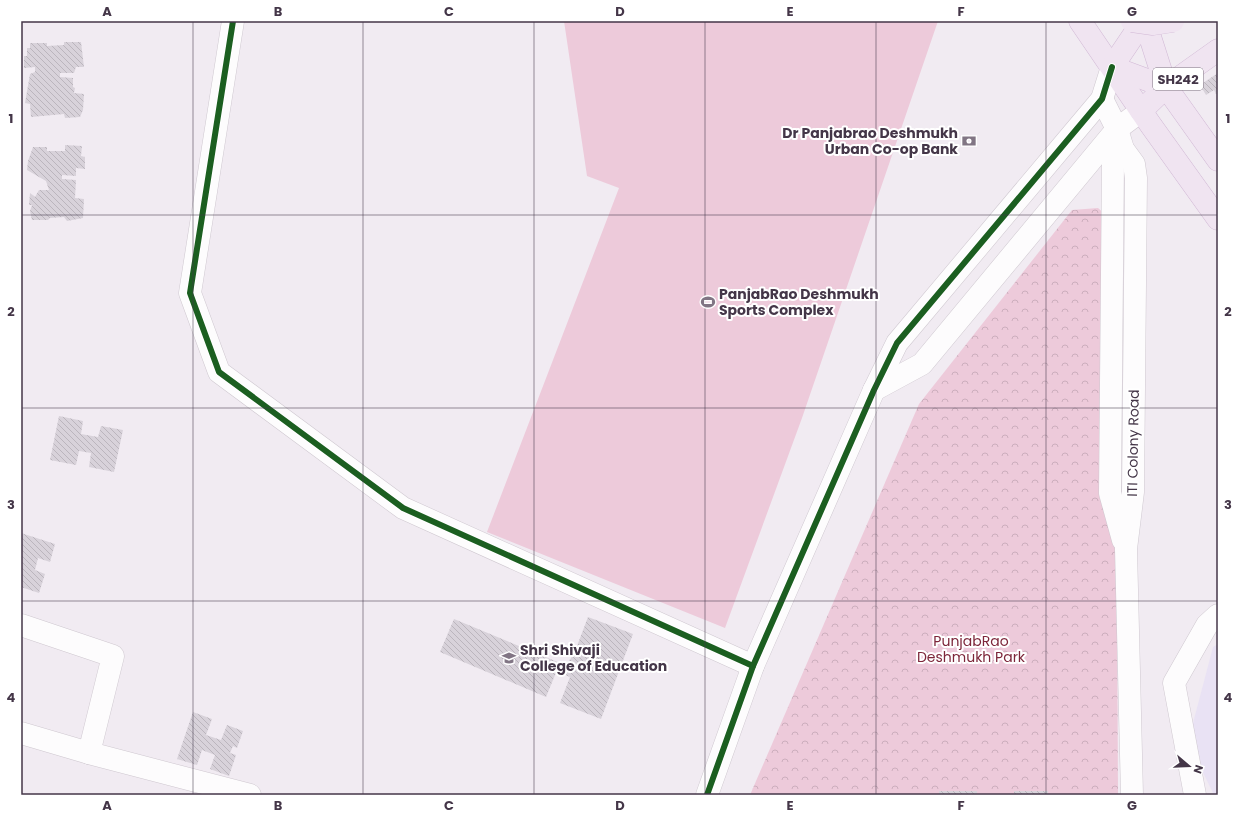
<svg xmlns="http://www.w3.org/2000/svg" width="1239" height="816" viewBox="0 0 1239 816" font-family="Poppins,sans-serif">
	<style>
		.medical { fill: #e9e2f4 }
		.park { fill: url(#park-crowns) }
		.garden { fill: #edcada }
		.building { fill: url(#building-back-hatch) }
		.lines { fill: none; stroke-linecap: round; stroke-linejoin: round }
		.minor-casing { stroke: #cfc8d0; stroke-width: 23 }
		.major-casing { stroke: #d1b8d5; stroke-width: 23 }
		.minor { stroke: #fdfcfd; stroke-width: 22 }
		.major { stroke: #f0e4f1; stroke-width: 22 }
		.major-bridge-casing { stroke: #d1b8d5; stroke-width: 23; stroke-linecap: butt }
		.major-bridge { stroke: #f0e4f1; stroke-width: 22 }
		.cycleway-casing { stroke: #fff; stroke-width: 8 }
		.cycleway { stroke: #1b5e20; stroke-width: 6 }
		.grid { fill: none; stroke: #443648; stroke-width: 1; stroke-opacity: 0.55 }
		.labels { text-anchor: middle; stroke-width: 4; stroke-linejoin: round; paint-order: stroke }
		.shield { fill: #fff; stroke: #7c727f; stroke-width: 1 }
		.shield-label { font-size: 13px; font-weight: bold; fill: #443648 }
		.poi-label { font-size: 14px; font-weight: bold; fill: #443648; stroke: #fff; text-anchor: start }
		.street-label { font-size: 14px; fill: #443648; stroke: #fff }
		.park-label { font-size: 14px; fill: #7d263a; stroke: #fff }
		.neatline { fill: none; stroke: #443648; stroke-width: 1.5 }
		.grid-label { font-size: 13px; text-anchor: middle; font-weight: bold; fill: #443648 }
	</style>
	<defs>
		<pattern id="park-crowns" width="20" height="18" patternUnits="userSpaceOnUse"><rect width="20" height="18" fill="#edcada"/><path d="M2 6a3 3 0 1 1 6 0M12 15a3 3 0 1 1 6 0" fill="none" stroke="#ccaebd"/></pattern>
		<pattern id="building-back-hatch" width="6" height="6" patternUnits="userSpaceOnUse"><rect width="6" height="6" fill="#d8d2da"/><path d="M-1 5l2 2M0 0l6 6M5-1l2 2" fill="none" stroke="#bbb5bd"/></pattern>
	</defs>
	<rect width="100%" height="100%" fill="#f1ebf2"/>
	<!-- medical -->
	<path class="medical" d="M1218,644V795H1214L1188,742L1213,647Z"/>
	<!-- park -->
	<path class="park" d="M1098,208L1115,223L1118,795H750L919,404L1072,210Z"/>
	<!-- garden -->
	<path class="garden" d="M564,21H938L802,418L725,628L487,532L619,188L587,176Z"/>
	<!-- building -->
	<g class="building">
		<path d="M64,42H81L84,67H76L74,73H60V77L73,78V87L75,88L74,93L84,94L83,110L80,117L65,118L64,114L31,117L30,104L25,103L30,74L35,72V67L24,68V56H27V48H30V43H47V46L64,45Z"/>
		<path d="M1218,73V94H1216L1214,90L1206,95L1200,85Z"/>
		<path d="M65,145L82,146L81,156L85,157V169L76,168V176L62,175V179L76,180L75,198L84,199L83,218L67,221L64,217L50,218L48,220H32L30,211L32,205H29L30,193L35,197L39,190H49L46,181L27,170L28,161L33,147H47V151H65Z"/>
		<path d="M59,416L83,421L81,434L98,437L101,426L123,430L114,472L89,467L91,453L79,451L76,465L50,460Z"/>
		<path d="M21,533L55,544L50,562L38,558L35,570L45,574L39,593L21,587Z"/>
		<path d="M588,617L633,634L601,719L560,703L570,677L560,673L574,654Z"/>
		<path d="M454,619L560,663L546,697L440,652Z"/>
		<path d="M193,712L212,719L206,735L221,740L227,725L243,731L237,748L233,746L230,753L236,755L229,776L210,769L215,755L202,750L197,765L177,759Z"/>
		<rect x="939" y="791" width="38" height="4"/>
		<rect x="1014" y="791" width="34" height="4"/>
	</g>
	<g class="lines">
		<defs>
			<g id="minor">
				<path d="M233,21L190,293L219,372L403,508L753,666"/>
				<path d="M1102,99L1117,129L1123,149L1134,164L1136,178L1133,492L1126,549L1132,795"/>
				<path d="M1123,149L1113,163L1110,493L1123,540"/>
				<path d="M874,390L922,364L1117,129L1141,111"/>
				<path d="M21,625L113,656L89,753"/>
				<path d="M21,733L89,753L250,795"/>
				<path d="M707,795L753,666L874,390L897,343L1102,99L1112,67"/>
				<path d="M1195,795L1174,683L1207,625L1218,615"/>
			</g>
			<g id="major">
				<path d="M1080,21L1150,124L1218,219"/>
				<path d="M1143,21L1112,67L1166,87"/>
				<path d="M1145,21L1166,87L1218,160"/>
				<path d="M1141,111L1166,87L1218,50"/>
			</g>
		</defs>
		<!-- minor casing -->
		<use href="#minor" class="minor-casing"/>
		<!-- major casing -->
		<use href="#major" class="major-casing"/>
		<!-- minor -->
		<use href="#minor" class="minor"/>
		<!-- major -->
		<use href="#major" class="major"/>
		<defs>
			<path id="major-bridge" d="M1132,21L1153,24L1173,21"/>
		</defs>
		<!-- major-bridge casing -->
		<use href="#major-bridge" class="major-bridge-casing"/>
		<!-- major-bridge -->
		<use href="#major-bridge" class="major-bridge"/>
		<defs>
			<g id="cycleway">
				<path d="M233,21L190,293L219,372L403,508L753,666"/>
				<path d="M707,795L753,666L874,390L897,343L1102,99L1112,67"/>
			</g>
		</defs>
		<!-- cycleway casing -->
		<use href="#cycleway" class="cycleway-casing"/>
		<!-- cycleway -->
		<use href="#cycleway" class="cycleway"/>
	</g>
	<!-- grid -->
	<path class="grid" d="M193,21V795M363,21V795M534,21V795M705,21V795M876,21V795M1046,21V795M21,215H1218M21,408H1218M21,601H1218"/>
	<!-- icons -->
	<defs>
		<symbol id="bank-bare" viewBox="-9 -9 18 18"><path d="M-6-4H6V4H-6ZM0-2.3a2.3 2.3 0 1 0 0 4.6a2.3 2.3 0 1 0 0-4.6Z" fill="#817584" stroke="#fff" stroke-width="2.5" paint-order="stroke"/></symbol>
		<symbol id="stadium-bare" viewBox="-9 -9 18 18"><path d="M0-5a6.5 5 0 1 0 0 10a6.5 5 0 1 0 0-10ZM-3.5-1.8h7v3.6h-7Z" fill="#817584" stroke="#fff" stroke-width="2.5" paint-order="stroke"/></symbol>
		<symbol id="university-bare" viewBox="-9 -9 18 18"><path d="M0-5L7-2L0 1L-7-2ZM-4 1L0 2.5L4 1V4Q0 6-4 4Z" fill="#817584" stroke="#fff" stroke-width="2.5" paint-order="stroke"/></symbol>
	</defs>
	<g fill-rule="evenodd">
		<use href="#bank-bare" x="959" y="131" width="20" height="20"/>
		<use href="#stadium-bare" x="698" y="292" width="20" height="20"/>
		<use href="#university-bare" x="499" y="648" width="20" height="20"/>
	</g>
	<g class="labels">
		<!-- shield labels -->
		<rect class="shield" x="1153" y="68" width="50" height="22" rx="3"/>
		<g class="shield-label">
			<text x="1178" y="84">SH242</text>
		</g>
		<!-- poi labels -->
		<g class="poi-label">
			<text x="958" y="138" text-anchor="end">Dr Panjabrao Deshmukh<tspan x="958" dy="16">Urban Co-op Bank</tspan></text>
			<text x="719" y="299">PanjabRao Deshmukh<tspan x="719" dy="16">Sports Complex</tspan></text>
			<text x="520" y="655">Shri Shivaji<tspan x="520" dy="16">College of Education</tspan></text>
		</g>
		<!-- street labels -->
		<g class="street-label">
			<text transform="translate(1133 443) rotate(-89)" y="5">ITI Colony Road</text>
		</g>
		<!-- park labels -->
		<g class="park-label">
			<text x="971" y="646">PunjabRao<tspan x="971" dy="16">Deshmukh Park</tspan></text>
		</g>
	</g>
	<!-- border -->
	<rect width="1239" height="816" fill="none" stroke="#ffffff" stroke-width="44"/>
	<!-- north arrow -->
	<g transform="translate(1189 766) rotate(109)" stroke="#ffffff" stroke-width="3" paint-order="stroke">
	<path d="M0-3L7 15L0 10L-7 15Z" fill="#443648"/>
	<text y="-6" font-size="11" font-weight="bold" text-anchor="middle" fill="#443648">N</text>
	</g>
	<rect x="22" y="22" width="1195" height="772" class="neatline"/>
	<g class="grid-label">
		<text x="107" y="16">A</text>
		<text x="278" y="16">B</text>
		<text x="449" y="16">C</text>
		<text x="620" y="16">D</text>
		<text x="790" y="16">E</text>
		<text x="961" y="16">F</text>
		<text x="1132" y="16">G</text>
		<text x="11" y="123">1</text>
		<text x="1228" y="123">1</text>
		<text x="11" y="316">2</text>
		<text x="1228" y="316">2</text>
		<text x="11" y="509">3</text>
		<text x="1228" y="509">3</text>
		<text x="11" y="702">4</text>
		<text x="1228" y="702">4</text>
		<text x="107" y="810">A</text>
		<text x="278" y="810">B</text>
		<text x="449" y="810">C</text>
		<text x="620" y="810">D</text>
		<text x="790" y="810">E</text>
		<text x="961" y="810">F</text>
		<text x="1132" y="810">G</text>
	</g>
</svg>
